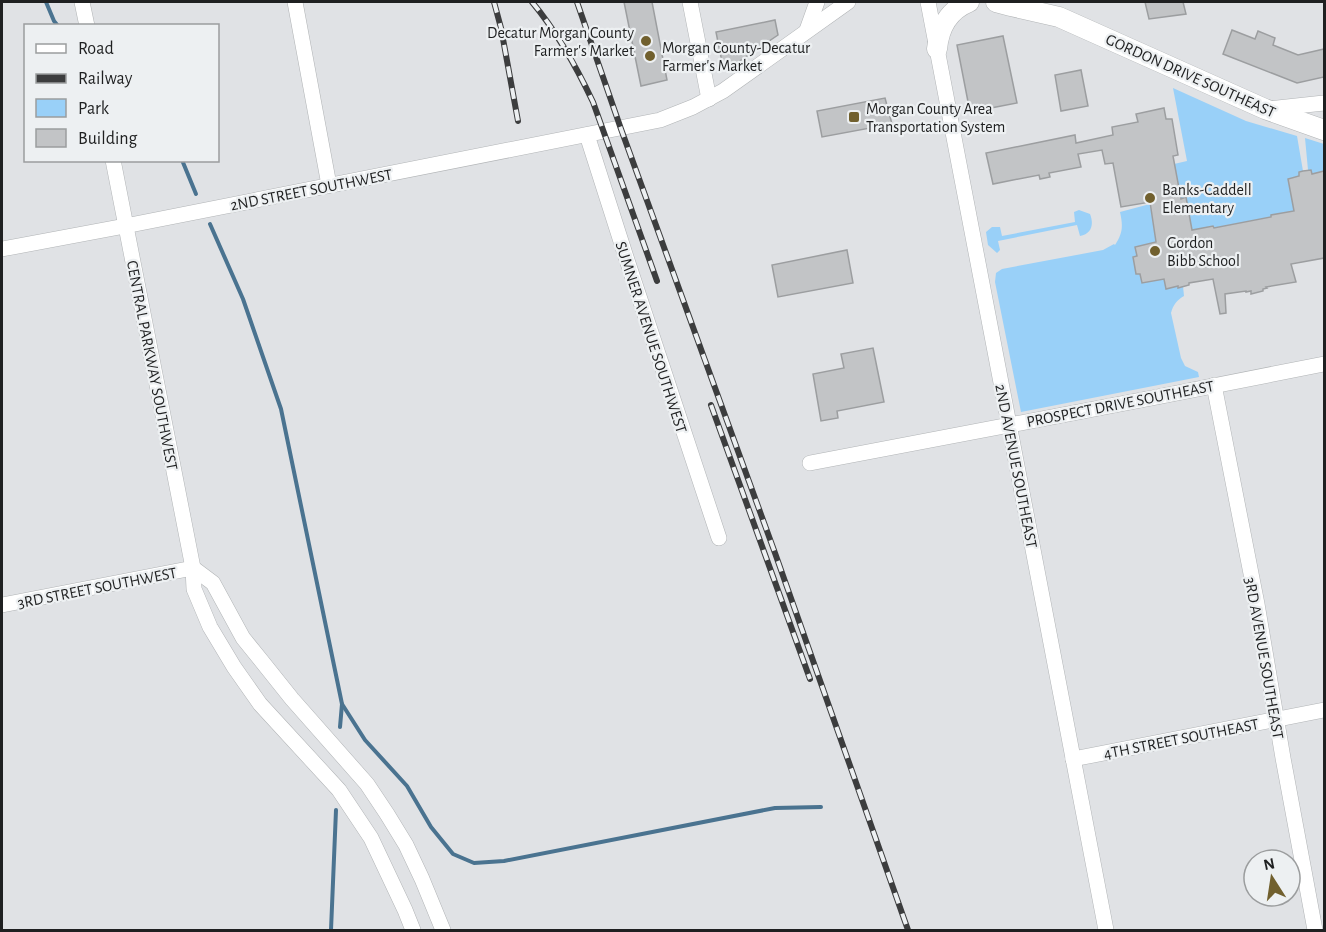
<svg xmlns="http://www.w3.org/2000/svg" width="1326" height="932" viewBox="0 0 1326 932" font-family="'Alegreya Sans',sans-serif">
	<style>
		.green { fill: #99d0f8 }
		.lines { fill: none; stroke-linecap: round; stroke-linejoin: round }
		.stream { stroke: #4a7390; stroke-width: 4 }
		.building { fill: #c2c4c6; stroke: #9c9ea0; stroke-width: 1.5 }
		.minor-casing { stroke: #b1b4b6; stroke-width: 16 }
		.major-casing { stroke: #b1b4b6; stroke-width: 21 }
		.minor { stroke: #fff; stroke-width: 15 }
		.major { stroke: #fff; stroke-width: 20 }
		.rail-casing { stroke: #3c3d3e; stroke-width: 6 }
		.rail { stroke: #edf0f2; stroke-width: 4; stroke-dasharray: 11; stroke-linecap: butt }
		.poi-dot { fill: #71602e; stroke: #edf0f2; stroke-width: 2 }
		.labels { text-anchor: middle; stroke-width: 4.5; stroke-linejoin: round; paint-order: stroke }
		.poi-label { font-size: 16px; fill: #1f2021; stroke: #edf0f2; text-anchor: start }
		.street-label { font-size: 16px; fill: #1f2021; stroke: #edf0f2 }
	</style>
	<rect width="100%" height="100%" fill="#e0e2e5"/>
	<!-- green -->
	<g class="green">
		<path d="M1173,88L1246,121L1297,136L1303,171L1299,172V176L1288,179L1296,219L1286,212L1272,215L1271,217L1214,228L1213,226L1193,239L1186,198L1181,199L1174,164L1187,161Z"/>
		<path d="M1305,138L1324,144V171L1312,174L1311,170H1308Z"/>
		<path d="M1150,204L1156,242L1135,247L1137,256L1133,257L1136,274H1140L1142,283L1164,279L1166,288L1178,286V287L1183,286L1184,296C1177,300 1173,305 1171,313L1181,358L1185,366L1198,372L1199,377L1021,412L995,282L996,273L1002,269L1103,250L1114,244L1115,245C1123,233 1123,226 1120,212Z"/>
		<path d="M1079,210L1090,214C1094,224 1092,234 1080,236L1077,225L998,241L1000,250L997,253L988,245L986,232L992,227H1000L1002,236L1075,222L1074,212Z"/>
	</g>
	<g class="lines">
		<!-- stream -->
		<g class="stream">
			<path d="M46,2L54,21L58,26"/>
			<path d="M182,160L196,194"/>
			<path d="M210,224L243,299L281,409L342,704L340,727"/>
			<path d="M342,704L365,740L407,786L431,827L453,854L474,863L504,861L775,808L821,807"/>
			<path d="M331,930L336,810"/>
		</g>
	</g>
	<!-- building -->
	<g class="building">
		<path d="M624,2H652L667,80L641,86Z"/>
		<path d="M1145,2H1183L1186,14L1149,19Z"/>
		<path d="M775,20L778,35L731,67L722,62L716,32Z"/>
		<path d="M1232,30L1255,39L1258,31L1275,38L1273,45L1298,55L1324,49V77L1297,83L1223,54Z"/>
		<path d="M1003,36L1017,103L970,112L957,45Z"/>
		<path d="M1081,70L1088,106L1061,111L1055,75Z"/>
		<path d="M885,98L892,124L822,137L817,111Z"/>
		<path d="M1164,108L1166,119H1172L1178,155L1173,156L1181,199L1186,197L1192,230L1213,226L1214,228L1271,217V215L1294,211L1288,179L1299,176V172L1303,171L1311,170L1312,174L1324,171V258L1291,264L1296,282L1266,287L1267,288L1263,289V291L1251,294V291L1246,292V291L1225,294L1226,313L1220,314L1213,279L1189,283V285L1178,288V286L1166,289L1164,279L1142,283L1140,274H1136L1133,257L1137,256L1135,247L1156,242L1150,202L1121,207L1113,163L1105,164L1102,150L1078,154L1081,167L1049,173L1050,177L1040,179L1039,175L993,184L986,153L1075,135L1076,143L1113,135L1112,127L1138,122L1136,114Z"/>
		<path d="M847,250L853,283L778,297L772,265Z"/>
		<path d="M873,348L884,402L837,411L838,418L821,421L813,374L844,368L841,354Z"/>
	</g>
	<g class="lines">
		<defs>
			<g id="minor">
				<path d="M82,2L87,26"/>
				<path d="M295,2L329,185"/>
				<path d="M690,2L709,99"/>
				<path d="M928,2L1106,930"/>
				<path d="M807,30L817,2"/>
				<path d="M1268,109L1324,103"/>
				<path d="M587,135L626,257L719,538"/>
				<path d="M113,160L193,568L194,589L210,627L234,667L260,704L339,790L371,838L405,910L413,930"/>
				<path d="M2,249L125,226L660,120L693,107L723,91L848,2"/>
				<path d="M1214,385L1257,604L1283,758L1315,930"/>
				<path d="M810,463L1157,397L1324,364"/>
				<path d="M193,568L213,583L243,638L260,659L292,699L367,784L387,814L406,845L422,879L443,930"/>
				<path d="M2,605L193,568"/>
				<path d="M1073,759L1324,710"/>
			</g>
			<g id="major">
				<path d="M996,2L1011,6L1059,17L1265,109L1324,130"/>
				<path d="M937,49C939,28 949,10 969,2"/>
			</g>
		</defs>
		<!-- minor casing -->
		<use href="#minor" class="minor-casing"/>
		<!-- major casing -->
		<use href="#major" class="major-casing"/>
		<!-- minor -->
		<use href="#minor" class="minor"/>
		<!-- major -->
		<use href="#major" class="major"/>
		<defs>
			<g id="rail">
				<path d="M494,2L501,28L518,121"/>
				<path d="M532,2C557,32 576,66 593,102L657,281"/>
				<path d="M577,2L621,129L775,553L908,930"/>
				<path d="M711,405L810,679"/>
			</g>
		</defs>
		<!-- rail casing -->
		<use href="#rail" class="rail-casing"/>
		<!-- rail -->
		<use href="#rail" class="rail"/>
	</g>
	<!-- markers -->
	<g class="poi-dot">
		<circle cx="646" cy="41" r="6"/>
		<circle cx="650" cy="56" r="6"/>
		<rect x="848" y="111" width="12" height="12" rx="3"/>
		<circle cx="1150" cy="198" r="6"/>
		<circle cx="1155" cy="251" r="6"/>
	</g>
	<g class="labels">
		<!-- poi labels -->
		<g class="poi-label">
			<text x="634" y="38" text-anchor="end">Decatur Morgan County<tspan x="634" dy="18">Farmer's Market</tspan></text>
			<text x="662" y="53">Morgan County-Decatur<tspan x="662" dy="18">Farmer's Market</tspan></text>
			<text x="866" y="114">Morgan County Area<tspan x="866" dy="18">Transportation System</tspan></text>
			<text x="1162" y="195">Banks-Caddell<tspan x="1162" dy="18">Elementary</tspan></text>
			<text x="1167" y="248">Gordon<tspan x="1167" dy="18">Bibb School</tspan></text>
		</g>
		<!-- street labels -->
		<g class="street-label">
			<text transform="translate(1191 75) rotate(24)" y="6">GORDON DRIVE SOUTHEAST</text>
			<text transform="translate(311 189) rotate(-11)" y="6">2ND STREET SOUTHWEST</text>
			<text transform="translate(652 337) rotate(72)" y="6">SUMNER AVENUE SOUTHWEST</text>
			<text transform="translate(153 365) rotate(79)" y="6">CENTRAL PARKWAY SOUTHWEST</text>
			<text transform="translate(1120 403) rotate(-11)" y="6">PROSPECT DRIVE SOUTHEAST</text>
			<text transform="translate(1017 466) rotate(79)" y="6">2ND AVENUE SOUTHEAST</text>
			<text transform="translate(97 587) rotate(-11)" y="6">3RD STREET SOUTHWEST</text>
			<text transform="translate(1265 658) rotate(80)" y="6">3RD AVENUE SOUTHEAST</text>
			<text transform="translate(1181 738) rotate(-11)" y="6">4TH STREET SOUTHEAST</text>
		</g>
	</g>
	<!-- border -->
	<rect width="1326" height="932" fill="none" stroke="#1f2021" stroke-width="6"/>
	<!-- legend -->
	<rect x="24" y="24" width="195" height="138" fill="#edf0f2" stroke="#9b9d9e" stroke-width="1.5"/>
	<rect x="36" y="44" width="30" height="9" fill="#ffffff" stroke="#9b9d9e" stroke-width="1.5"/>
	<text x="78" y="54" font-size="18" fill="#1f2021">Road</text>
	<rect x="36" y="74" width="30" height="9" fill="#3c3d3e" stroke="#9b9d9e" stroke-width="1.5"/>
	<text x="78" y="84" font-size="18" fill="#1f2021">Railway</text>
	<rect x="36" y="99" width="30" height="18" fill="#99d0f8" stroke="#9b9d9e" stroke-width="1.5"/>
	<text x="78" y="114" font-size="18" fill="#1f2021">Park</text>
	<rect x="36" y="129" width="30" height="18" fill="#c2c4c6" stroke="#9b9d9e" stroke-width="1.5"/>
	<text x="78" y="144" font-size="18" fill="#1f2021">Building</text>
	<!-- north arrow -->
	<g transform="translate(1272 878) rotate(348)"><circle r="28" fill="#edf0f2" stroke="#9b9d9e" stroke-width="1.5"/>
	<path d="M0-4.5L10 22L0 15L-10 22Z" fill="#71602e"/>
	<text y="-9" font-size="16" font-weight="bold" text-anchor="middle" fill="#1f2021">N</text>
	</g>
</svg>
